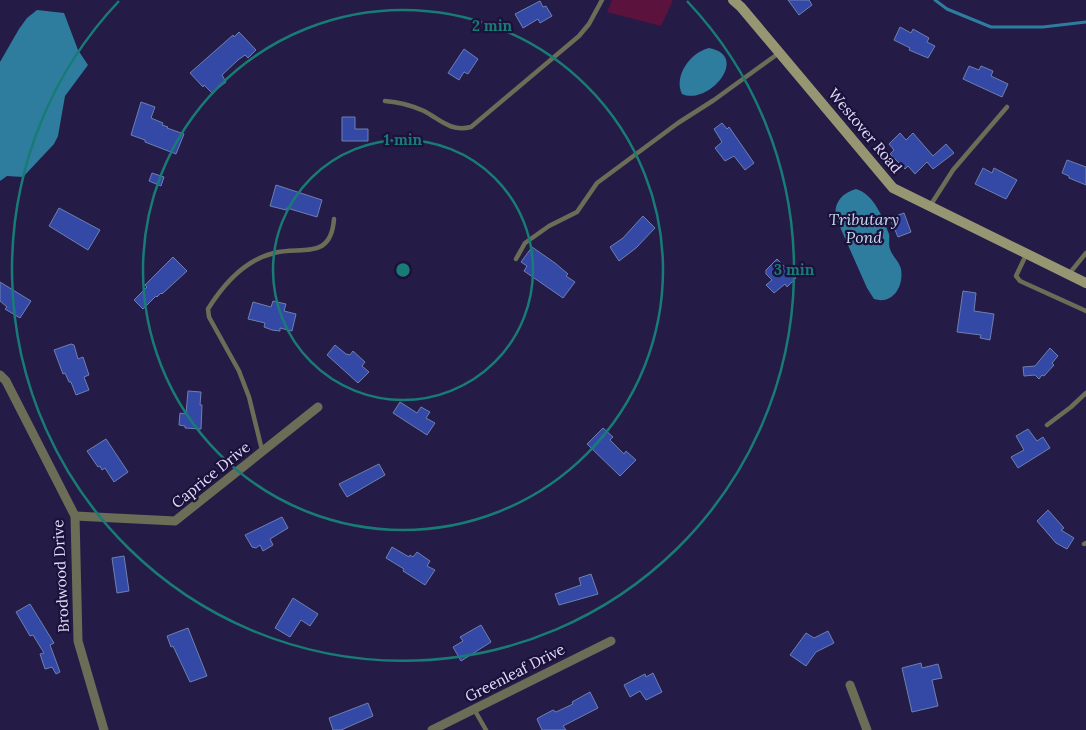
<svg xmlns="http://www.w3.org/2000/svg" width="1086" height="730" viewBox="0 0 1086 730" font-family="Lora,serif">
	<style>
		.green { fill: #5b133d }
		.water { fill: #2f7d9e }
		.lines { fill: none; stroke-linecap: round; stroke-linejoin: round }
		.stream { stroke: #2f7d9e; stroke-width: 3 }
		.building { fill: #3449a5; stroke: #6e7faf }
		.lane { stroke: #6c6d56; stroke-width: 4.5 }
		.street { stroke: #6c6d56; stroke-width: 9 }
		.secondary { stroke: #969772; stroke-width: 10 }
		.ring { fill: none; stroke: #197b75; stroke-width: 2.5 }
		.labels { text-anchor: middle; stroke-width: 4.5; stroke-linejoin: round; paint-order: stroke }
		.street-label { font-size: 15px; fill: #e0defa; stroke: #1b113b }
		.water-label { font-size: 16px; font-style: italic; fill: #c2deec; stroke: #1b113b }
		.centre { fill: #197b75; stroke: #1b113b; stroke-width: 2.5 }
		.ring-label { font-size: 15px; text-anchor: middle; font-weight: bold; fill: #197b75; stroke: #1b113b; stroke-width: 4.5; stroke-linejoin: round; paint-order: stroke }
	</style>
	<rect width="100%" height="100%" fill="#241c46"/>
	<!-- green -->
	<path class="green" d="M612,0H673L661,26L607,12Z"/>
	<!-- water -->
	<g class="water">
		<path d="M37,10L64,13L78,50L88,65L65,96L58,136L54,144L23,177L7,176L0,181V62L19,29L27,18Z"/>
		<path d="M709,48C751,56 708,106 682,94C673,76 691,52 709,48Z"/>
		<path d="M856,189C874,194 883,218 889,234C890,239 888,244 890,249C892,256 899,261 901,269C904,286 893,305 874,299L867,288L836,218C833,203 842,193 856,189Z"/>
	</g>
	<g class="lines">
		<!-- stream -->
		<path class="stream" d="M935,0L947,9L991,27H1043L1086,22"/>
	</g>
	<!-- building -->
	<g class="building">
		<path d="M788,0H809L812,5L799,15Z"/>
		<path d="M540,1L543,7L546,6L552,16L540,23L538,19L523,28L515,14Z"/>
		<path d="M900,27L911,33L913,29L929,38L927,42L935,46L928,58L909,50L910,48L894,40Z"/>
		<path d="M239,32L256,50L248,58L245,55L238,60L222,75L226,82L212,93L204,85L203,87L190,73L233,35L234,37Z"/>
		<path d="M464,49L478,59L468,74L464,72L459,80L448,73Z"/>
		<path d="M969,66L979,70L981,66L993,71L991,76L1008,84L1002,97L963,79Z"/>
		<path d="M141,102L155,107L151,118L163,123L162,125L168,127L167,128L184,134L176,154L145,142V140L131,135Z"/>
		<path d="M342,117H355V129H368V141H342Z"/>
		<path d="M722,123L727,129L729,127L754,163L745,170L734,156L725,161L715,148L722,142L714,129Z"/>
		<path d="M900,133L906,140L913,133L933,156L946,144L954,153L933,169L927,162L915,174L908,166L905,169L890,154L894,150L889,144Z"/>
		<path d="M1067,160L1086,167V185L1069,178V176L1062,173Z"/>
		<path d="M983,168L992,173L994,168L1017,180L1006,199L975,184Z"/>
		<path d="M152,173L164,177L161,186L149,181Z"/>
		<path d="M276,185L322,200L317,217L287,208L286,210L270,206Z"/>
		<path d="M59,208L100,230L88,250L49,226Z"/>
		<path d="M904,213L911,232L898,237L890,218Z"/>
		<path d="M643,216L655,228L636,248L619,261L610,247L623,238Z"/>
		<path d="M532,247L555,263L568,274L566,276L575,282L563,298L524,271L527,266L521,262Z"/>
		<path d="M173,257L187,271L162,294L161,293L157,297L156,296L143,309L134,300L147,287L145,285Z"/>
		<path d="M777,259L796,278L787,287L785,284L774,293L766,285L772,280L766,274V270Z"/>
		<path d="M0,282L31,301L20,318L5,309L7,307L0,301Z"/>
		<path d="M963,291L976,293L974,311L994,314L990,340L980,338L981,335L957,332Z"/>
		<path d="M273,301L286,304L284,311L296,314L292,331L280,328V331L272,330L264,327L265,323L248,319L253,302L271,307Z"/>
		<path d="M71,344L74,345L78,359L83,357L89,375L84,377L89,390L76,395L71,382H69L65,373L63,374L54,350Z"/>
		<path d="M335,345L346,354L350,355L353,351L365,362L362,366L369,372L358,383L327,355Z"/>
		<path d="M1050,348L1058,356L1052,363L1054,365L1044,376L1042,375L1039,379L1035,375L1024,376L1023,367L1035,366Z"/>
		<path d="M188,391L201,392L200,405H202L201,429L185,428V426L179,425L180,413L186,414Z"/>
		<path d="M400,402L417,413L421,407L430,412L426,418L435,423L427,435L393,413Z"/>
		<path d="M603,428L613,437L610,440L624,454L626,451L636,460L620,476L587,444Z"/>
		<path d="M1028,429L1037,441L1043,437L1050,448L1018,468L1011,457L1024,450L1016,436Z"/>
		<path d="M106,439L128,472L114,482L105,468L102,470L100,466L98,467L87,451Z"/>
		<path d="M379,464L385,475L347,497L339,484Z"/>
		<path d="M1048,510L1064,528L1061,530L1074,538L1067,549L1056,543L1037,521Z"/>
		<path d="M282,517L288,528L270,539L273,545L263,551L260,545L256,548L252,547L245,535Z"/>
		<path d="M392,547L409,557L410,555L413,557L417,552L430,561L427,566L435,570L425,585L403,571L404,569L386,558Z"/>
		<path d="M124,556L129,591L117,593L112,558Z"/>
		<path d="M591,574L598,594L559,605L555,594L581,585L579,578Z"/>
		<path d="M293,598L318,614L310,626L301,620L290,637L275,628Z"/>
		<path d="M30,604L54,643L50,645L60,672L56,674L52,667L45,669L40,654L44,653L33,635L30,636L16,612Z"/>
		<path d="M481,625L491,642L461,661L453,647L463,641L460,637Z"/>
		<path d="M188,628L207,676L190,682L173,646L171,647L167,636Z"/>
		<path d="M828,631L834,643L816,652L806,666L790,655L806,633L814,638Z"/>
		<path d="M921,663L922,668L938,664L942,678L932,680L938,706L912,712L902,668Z"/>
		<path d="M653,673L662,692L646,700L640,691L630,697L624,685L645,674L646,677Z"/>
		<path d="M590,692L598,708L563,726L566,730H542L537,719L538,718L553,710L556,712L573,704L572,702Z"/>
		<path d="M368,703L373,716L341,730H333L329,718Z"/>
	</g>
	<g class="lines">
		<!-- lane -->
		<g class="lane">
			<path d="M385,101C399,102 411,105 424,111C441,120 450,132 471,127L579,36L589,24L602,0"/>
			<path d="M930,206L953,170L1007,107"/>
			<path d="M1026,255L1016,276L1020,281L1086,311"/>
			<path d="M516,259L525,243L549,226L577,212L597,183L678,123L714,100L779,53"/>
			<path d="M1069,274L1086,253"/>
			<path d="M1047,425L1071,407L1086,393"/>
			<path d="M262,450L249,397L239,371L209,317L208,309C223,285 245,260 274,253C301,246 331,261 334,219"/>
			<path d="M1084,544L1086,543"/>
			<path d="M474,709L486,730"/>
		</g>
		<!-- street -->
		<g class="street">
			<path d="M0,375L6,381L75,516L78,641L104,730"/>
			<path d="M75,516L175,521L318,407"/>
			<path d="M850,685L867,730"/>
			<path d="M432,730L611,641"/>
		</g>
		<!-- secondary -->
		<path class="secondary" d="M733,0L741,7L893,188L1086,283"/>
	</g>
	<!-- distance rings -->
	<g class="ring">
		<circle cx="403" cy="270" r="130"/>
		<circle cx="403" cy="270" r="260"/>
		<path d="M687 1A391 391 0 1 1 119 1"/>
	</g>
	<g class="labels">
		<!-- street labels -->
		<g class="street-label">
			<text transform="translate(865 131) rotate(50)" y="5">Westover Road</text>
			<text transform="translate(211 475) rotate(-39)" y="5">Caprice Drive</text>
			<text transform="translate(61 576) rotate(-93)" y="5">Brodwood Drive</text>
			<text transform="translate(515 673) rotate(-27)" y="5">Greenleaf Drive</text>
		</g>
		<!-- water labels -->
		<g class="water-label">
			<text x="864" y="225">Tributary<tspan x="864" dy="18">Pond</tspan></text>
		</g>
	</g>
	<circle cx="403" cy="270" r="8" class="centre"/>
	<g class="ring-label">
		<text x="492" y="31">2 min</text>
		<text x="403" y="145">1 min</text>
		<text x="794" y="275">3 min</text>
	</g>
</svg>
